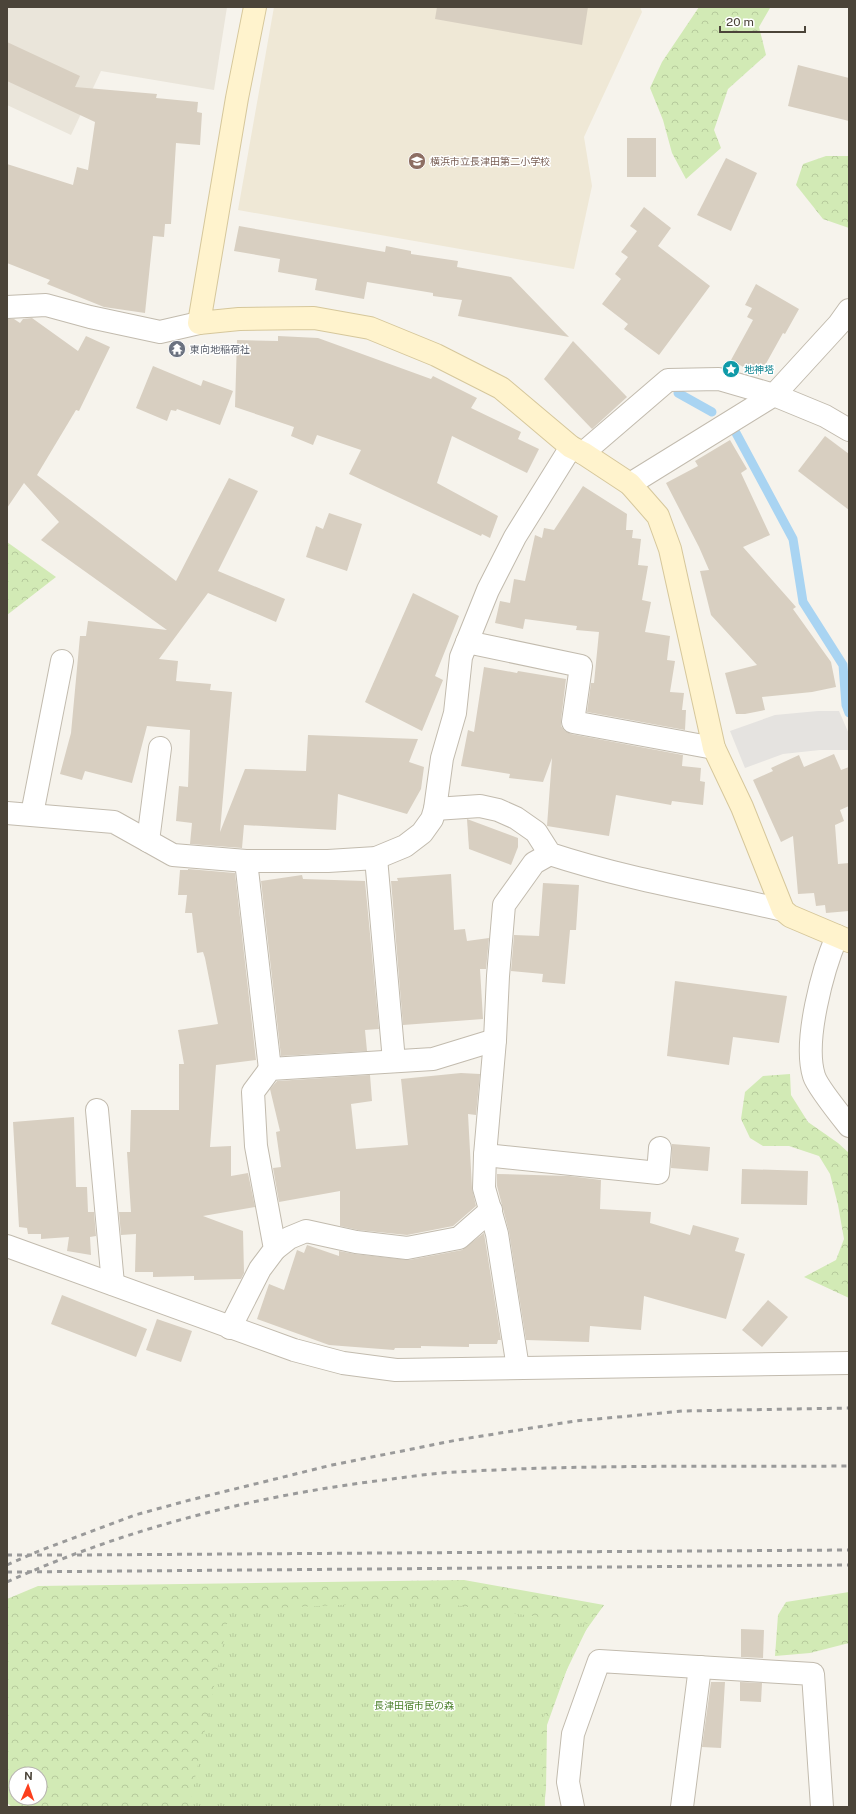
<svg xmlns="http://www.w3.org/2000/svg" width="856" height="1814" viewBox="0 0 856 1814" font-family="'Public Sans','Noto Sans JP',sans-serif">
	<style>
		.residential { fill: #eae5da }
		.education { fill: #efe8d6 }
		.forest { fill: url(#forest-crowns); fill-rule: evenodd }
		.park { fill: url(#park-tufts) }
		.parking { fill: #e5e3e0 }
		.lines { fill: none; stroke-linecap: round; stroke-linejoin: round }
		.stream { stroke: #a9d4f2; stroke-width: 9 }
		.building { fill: #d8cfc1 }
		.street-casing { stroke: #c2bbae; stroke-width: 24 }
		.secondary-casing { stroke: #d6c79b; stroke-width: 24 }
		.street { stroke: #fff; stroke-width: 22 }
		.secondary { stroke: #fff3cd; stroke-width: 22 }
		.rail { stroke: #9a9a9a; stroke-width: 3; stroke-dasharray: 5 5; stroke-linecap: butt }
		.labels { text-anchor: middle; stroke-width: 3; stroke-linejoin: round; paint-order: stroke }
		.education-label { font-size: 10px; fill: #785e54; stroke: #fff; text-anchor: start }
		.worship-label { font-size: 10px; fill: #5b616d; stroke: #fff; text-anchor: start }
		.culture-label { font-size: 10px; fill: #0d838f; stroke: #fff; text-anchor: start }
		.park-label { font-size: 10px; fill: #4a7f2a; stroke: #fff }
	</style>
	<defs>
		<pattern id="forest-crowns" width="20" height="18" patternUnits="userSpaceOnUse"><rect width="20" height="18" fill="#d2eab5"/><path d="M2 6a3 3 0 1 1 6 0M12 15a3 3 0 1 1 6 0" fill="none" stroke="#b6ca9c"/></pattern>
		<pattern id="park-tufts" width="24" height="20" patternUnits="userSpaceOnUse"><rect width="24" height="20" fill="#d2eab5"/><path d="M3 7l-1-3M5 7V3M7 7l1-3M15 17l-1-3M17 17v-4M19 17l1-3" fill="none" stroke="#b6ca9c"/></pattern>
	</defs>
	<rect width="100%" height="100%" fill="#f6f3ec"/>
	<!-- residential -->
	<path class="residential" d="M7,7H227L214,90L101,71L71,135L7,105Z"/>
	<!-- education -->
	<path class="education" d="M274,7H640L642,12L584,137L592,186L574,269L238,210Z"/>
	<!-- forest -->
	<g class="forest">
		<path d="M699,7H778L770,8L759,27L766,55L728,89L714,130L721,148L686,179L672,153L663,120L650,88L662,62Z"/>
		<path d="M826,156H849V228L823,219L796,185L803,164Z"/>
		<path d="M7,542L56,577L7,615Z"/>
		<path d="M790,1074L791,1095L808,1122L838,1143L849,1153V1298L804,1277L836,1260L844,1239L838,1205L830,1174L819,1156L789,1146H763L750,1138L741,1119L745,1092L763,1076Z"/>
		<path d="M464,1580L604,1605L576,1644L547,1725L546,1789L544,1807H12L7,1803V1599L38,1586ZM16,1774H40V1798H16Z"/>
		<path d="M849,1592V1643L810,1653L775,1656L778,1615L786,1602Z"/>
	</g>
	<!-- park -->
	<path class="park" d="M426,1601L589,1624L540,1725L545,1807H189L230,1610Z"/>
	<!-- parking -->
	<path class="parking" d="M818,711H839L849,734V750H820L783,754L745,768L730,731L775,715Z"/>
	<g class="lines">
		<!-- stream -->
		<g class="stream">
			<path d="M678,393L712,412"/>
			<path d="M736,433L793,539L803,602L843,665L846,705L849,713"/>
		</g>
	</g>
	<!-- building -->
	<g class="building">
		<path d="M437,7H588L582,45L435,19Z"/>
		<path d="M7,42L80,76L75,87L157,94L156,98L198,102L197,112L202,113L200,145L176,143L171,224H165L164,237L153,236L145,313L104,307L47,284L50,280L7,263V164L73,185L77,167L88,170L95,122L7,81Z"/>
		<path d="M798,65L849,78V121L788,106Z"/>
		<rect x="627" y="138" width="29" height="39"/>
		<path d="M726,158L757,173L731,231L697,215Z"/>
		<path d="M644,207L671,228L658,246L710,286L659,355L624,329L628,324L602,304L621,279L615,274L628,257L621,252L637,231L630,226Z"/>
		<path d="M239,226L385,252L386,246L411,251V254L458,261L457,267L511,277L569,337L458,316L462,300L433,296V293L367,282L364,299L315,290L317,279L278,272L280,259L234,251Z"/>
		<path d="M756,284L799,309L785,334L783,333L759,376L731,360L753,320L747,317L752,308L745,305Z"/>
		<path d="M32,318L78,351L86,336L110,347L79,411L76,410L37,475L176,581L229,478L258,491L218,571L285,599L276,622L208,593L159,659L178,661L176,681L211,684L210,690L232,692L220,832L245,769L306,771L308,735L418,739L409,762L424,767L421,789L407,814L338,794L336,830L244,825L242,848L190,844L192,823L176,821L179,786L188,787L190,730L147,726L132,783L85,771L82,780L60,774L71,733L80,636H86L88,621L167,630L41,540L59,522L24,483L7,508V319H14L20,323L23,319Z"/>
		<path d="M278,336L318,338L431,379L433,376L477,398L471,408L521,432L518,439L539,449L527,473L452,436L437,483L498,516L490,538L482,534L481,536L349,474L361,450L317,435L313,445L291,436L294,427L235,407L237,340L278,341Z"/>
		<path d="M573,341L627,397L592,429L544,379Z"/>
		<path d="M153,366L201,386L203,380L233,391L220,425L177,409L176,411L171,410L167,421L136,408Z"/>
		<path d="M825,436L849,454V510L798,471Z"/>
		<path d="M730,440L747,469L741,473L770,535L743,547L796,607L793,609L831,662L836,687L812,692L762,697L765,710L745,714H736L725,673L757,665L711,615L700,571L709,570L699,547L666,483L698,466L695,461Z"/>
		<path d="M583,486L627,514L626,530H633L632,538L641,539L638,565L648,566L642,600L651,602L645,632L670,636L667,660L675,661L670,692L684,693L682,710H686L685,730L587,712L591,683H594L599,632L576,630L577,626L525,619L523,629L495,623L500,601L510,603L514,579L525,581L535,535L542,538L544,528L554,530Z"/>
		<path d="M329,513L362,524L347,571L306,557L316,526L323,529Z"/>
		<path d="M413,593L459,616L435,676L443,680L422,731L365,702Z"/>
		<path d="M484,667L517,673L518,671L566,679L561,720V726L565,731L571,734L683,755L682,766L701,768L700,781L705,782L703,805L672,801L671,805L616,795L609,836L547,826L552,758L543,782L509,778L510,774L461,766L468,730L474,732Z"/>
		<path d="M834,754L841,770L849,767V806L840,810L844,821L835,825L838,864L849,863V911L826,913L825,905L816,906L814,893L798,894L793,836L781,842L753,780L773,771L771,768L799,755L804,767Z"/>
		<path d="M467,819L518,838V847L511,865L469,849Z"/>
		<path d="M188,869L235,873L256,1060L216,1065L210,1147L231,1146V1176L248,1173L255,1207L203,1216L243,1231L244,1273L241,1279L194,1280V1276L153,1277V1272H135L136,1234L121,1235L119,1212H131L127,1152H130L131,1110H179V1064H184L178,1030L218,1024L205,958L203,952L197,953L192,913H185L187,895H178L180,870H188Z"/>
		<path d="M451,874L454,930L465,929L467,941L489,938L486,969H480L483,1019L403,1025L391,881H398L397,878Z"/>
		<path d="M302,875L303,879L365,881L379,1029L365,1030L367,1051L281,1056L261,881Z"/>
		<path d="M543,883L579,885L576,930H570L565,984L542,982L543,974L511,971L514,935L539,936Z"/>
		<path d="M675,981L787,996L779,1043L733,1037L729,1065L667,1056Z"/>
		<path d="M461,1073L480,1074L476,1115L468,1114L472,1188L476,1206L453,1226L407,1235L358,1230L340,1226V1191L279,1202L273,1168L281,1167L276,1132L280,1131L270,1089L277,1081L370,1075L372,1101L351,1104L356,1149L408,1145L401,1079Z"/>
		<path d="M74,1117L76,1187H87L88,1212H94L96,1236L90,1237L91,1255L67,1251L69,1237L41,1239V1234H28L27,1228L19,1227L13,1122Z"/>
		<path d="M672,1144L710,1147L708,1171L671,1168Z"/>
		<path d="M742,1169L808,1171L807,1205L741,1204Z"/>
		<path d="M497,1174L569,1176L601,1180L600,1209L651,1212L650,1223L690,1235L693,1225L739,1238L735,1251L745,1254L726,1319L644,1296L641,1330L590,1326L589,1342L526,1340L509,1232L497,1186Z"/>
		<path d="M484,1233L501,1340H498L497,1344H469V1347L421,1346V1348H395L394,1350L329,1345L257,1319L269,1284L284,1290L297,1250L304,1253L307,1245L339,1256V1251L355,1254L409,1260L462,1250Z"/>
		<path d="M62,1295L147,1329L136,1357L51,1324Z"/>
		<path d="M768,1300L788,1317L762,1347L742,1330Z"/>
		<path d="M157,1319L192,1331L181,1362L146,1350Z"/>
		<path d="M741,1629L764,1630L763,1658L741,1657Z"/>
		<path d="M711,1682H725L721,1748L702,1747Z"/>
		<path d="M740,1682L762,1683L761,1702L740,1701Z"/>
	</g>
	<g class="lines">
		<defs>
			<g id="street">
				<path d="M7,307L46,305L90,317L160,332L199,323"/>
				<path d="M583,453L668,380L719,379L774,395L825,416L849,430"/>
				<path d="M630,484L774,395L839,324L849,310"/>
				<path d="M467,642L581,666L573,722L714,748"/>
				<path d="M435,809L480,806L498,810L516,818L536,832L550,854C626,879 705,892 783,910"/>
				<path d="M7,813L114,822L173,855L246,861H328L376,858L405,846L422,833L432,819L435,809L442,758L455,713L461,657L488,590L515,537L571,447"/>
				<path d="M32,814L62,661"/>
				<path d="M148,841L160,748"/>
				<path d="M376,858L394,1061"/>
				<path d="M246,861L270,1069"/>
				<path d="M837,936C823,969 803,1041 814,1076C817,1086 841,1116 849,1126"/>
				<path d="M97,1110L113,1284"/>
				<path d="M485,1155L658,1173L660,1148"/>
				<path d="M7,1246L294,1350L343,1363L396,1370L849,1363"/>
				<path d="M275,1249L289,1238L306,1231L356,1242L407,1248L459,1238L491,1210"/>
				<path d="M230,1328L260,1269L275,1249L256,1146L253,1092L270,1069L433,1059L495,1040"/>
				<path d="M518,1368L497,1234L484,1188L485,1155L495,1040L498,976L504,905L534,863L550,854"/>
				<path d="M573,1807L568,1782L573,1734L599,1661L813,1674L822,1807"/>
				<path d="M682,1807L700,1667"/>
			</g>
			<path id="secondary" d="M255,7L237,98L199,323L239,319L314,318L370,328L436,355L501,388L571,447L583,453L630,484L658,516L670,549L714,748L742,807L783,910L790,916L849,941"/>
		</defs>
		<!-- street casing -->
		<use href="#street" class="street-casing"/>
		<!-- secondary casing -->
		<use href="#secondary" class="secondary-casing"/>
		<!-- street -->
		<use href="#street" class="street"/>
		<!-- secondary -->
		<use href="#secondary" class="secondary"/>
		<!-- rail -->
		<g class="rail">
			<path d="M7,1555H63"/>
			<path d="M77,1555L849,1550"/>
			<path d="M7,1565L39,1551L135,1515L190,1500L332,1465L457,1440L575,1421L683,1411L849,1408"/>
			<path d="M7,1572L849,1565"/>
			<path d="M7,1582C127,1528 254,1496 384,1480C408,1477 433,1473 457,1472C587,1464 718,1467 849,1466"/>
		</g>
	</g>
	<!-- icons -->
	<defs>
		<symbol id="school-disc" viewBox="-11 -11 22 22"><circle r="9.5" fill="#8d6e63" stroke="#fff"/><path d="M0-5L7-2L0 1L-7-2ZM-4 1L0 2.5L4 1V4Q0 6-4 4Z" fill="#fff"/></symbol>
		<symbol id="temple-disc" viewBox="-11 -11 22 22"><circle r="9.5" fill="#6b7280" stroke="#fff"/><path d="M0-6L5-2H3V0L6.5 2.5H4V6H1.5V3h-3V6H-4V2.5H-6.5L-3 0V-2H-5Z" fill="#fff"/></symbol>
		<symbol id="sight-disc" viewBox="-11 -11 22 22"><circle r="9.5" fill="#0f9aa8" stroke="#fff"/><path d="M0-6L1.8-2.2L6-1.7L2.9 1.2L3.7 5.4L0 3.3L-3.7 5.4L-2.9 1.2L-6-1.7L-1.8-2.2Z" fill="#fff"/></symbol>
	</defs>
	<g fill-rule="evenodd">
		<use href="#school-disc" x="407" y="151" width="20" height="20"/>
		<use href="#temple-disc" x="167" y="339" width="20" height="20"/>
		<use href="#sight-disc" x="721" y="359" width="20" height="20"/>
	</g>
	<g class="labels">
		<!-- education labels -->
		<g class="education-label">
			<text x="430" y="165">横浜市立長津田第二小学校</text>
		</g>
		<!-- worship labels -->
		<g class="worship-label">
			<text x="190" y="353">東向地稲荷社</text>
		</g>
		<!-- culture labels -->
		<g class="culture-label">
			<text x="744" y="373">地神塔</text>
		</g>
		<!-- park labels -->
		<g class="park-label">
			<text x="414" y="1709">長津田宿市民の森</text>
		</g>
	</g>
	<!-- border -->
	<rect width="856" height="1814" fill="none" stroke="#4b4439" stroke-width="16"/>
	<!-- north arrow -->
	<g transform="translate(28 1786) rotate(2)"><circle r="19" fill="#ffffff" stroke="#b7b4b0"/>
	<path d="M0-3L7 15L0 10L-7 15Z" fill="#fc3f1d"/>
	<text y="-6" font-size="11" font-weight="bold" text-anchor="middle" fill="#4b4439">N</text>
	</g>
	<!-- scale -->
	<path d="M720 26v6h85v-6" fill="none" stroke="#4b4439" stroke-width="2"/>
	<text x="726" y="26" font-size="12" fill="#4b4439" stroke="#ffffff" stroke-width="3" paint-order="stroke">20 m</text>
</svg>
